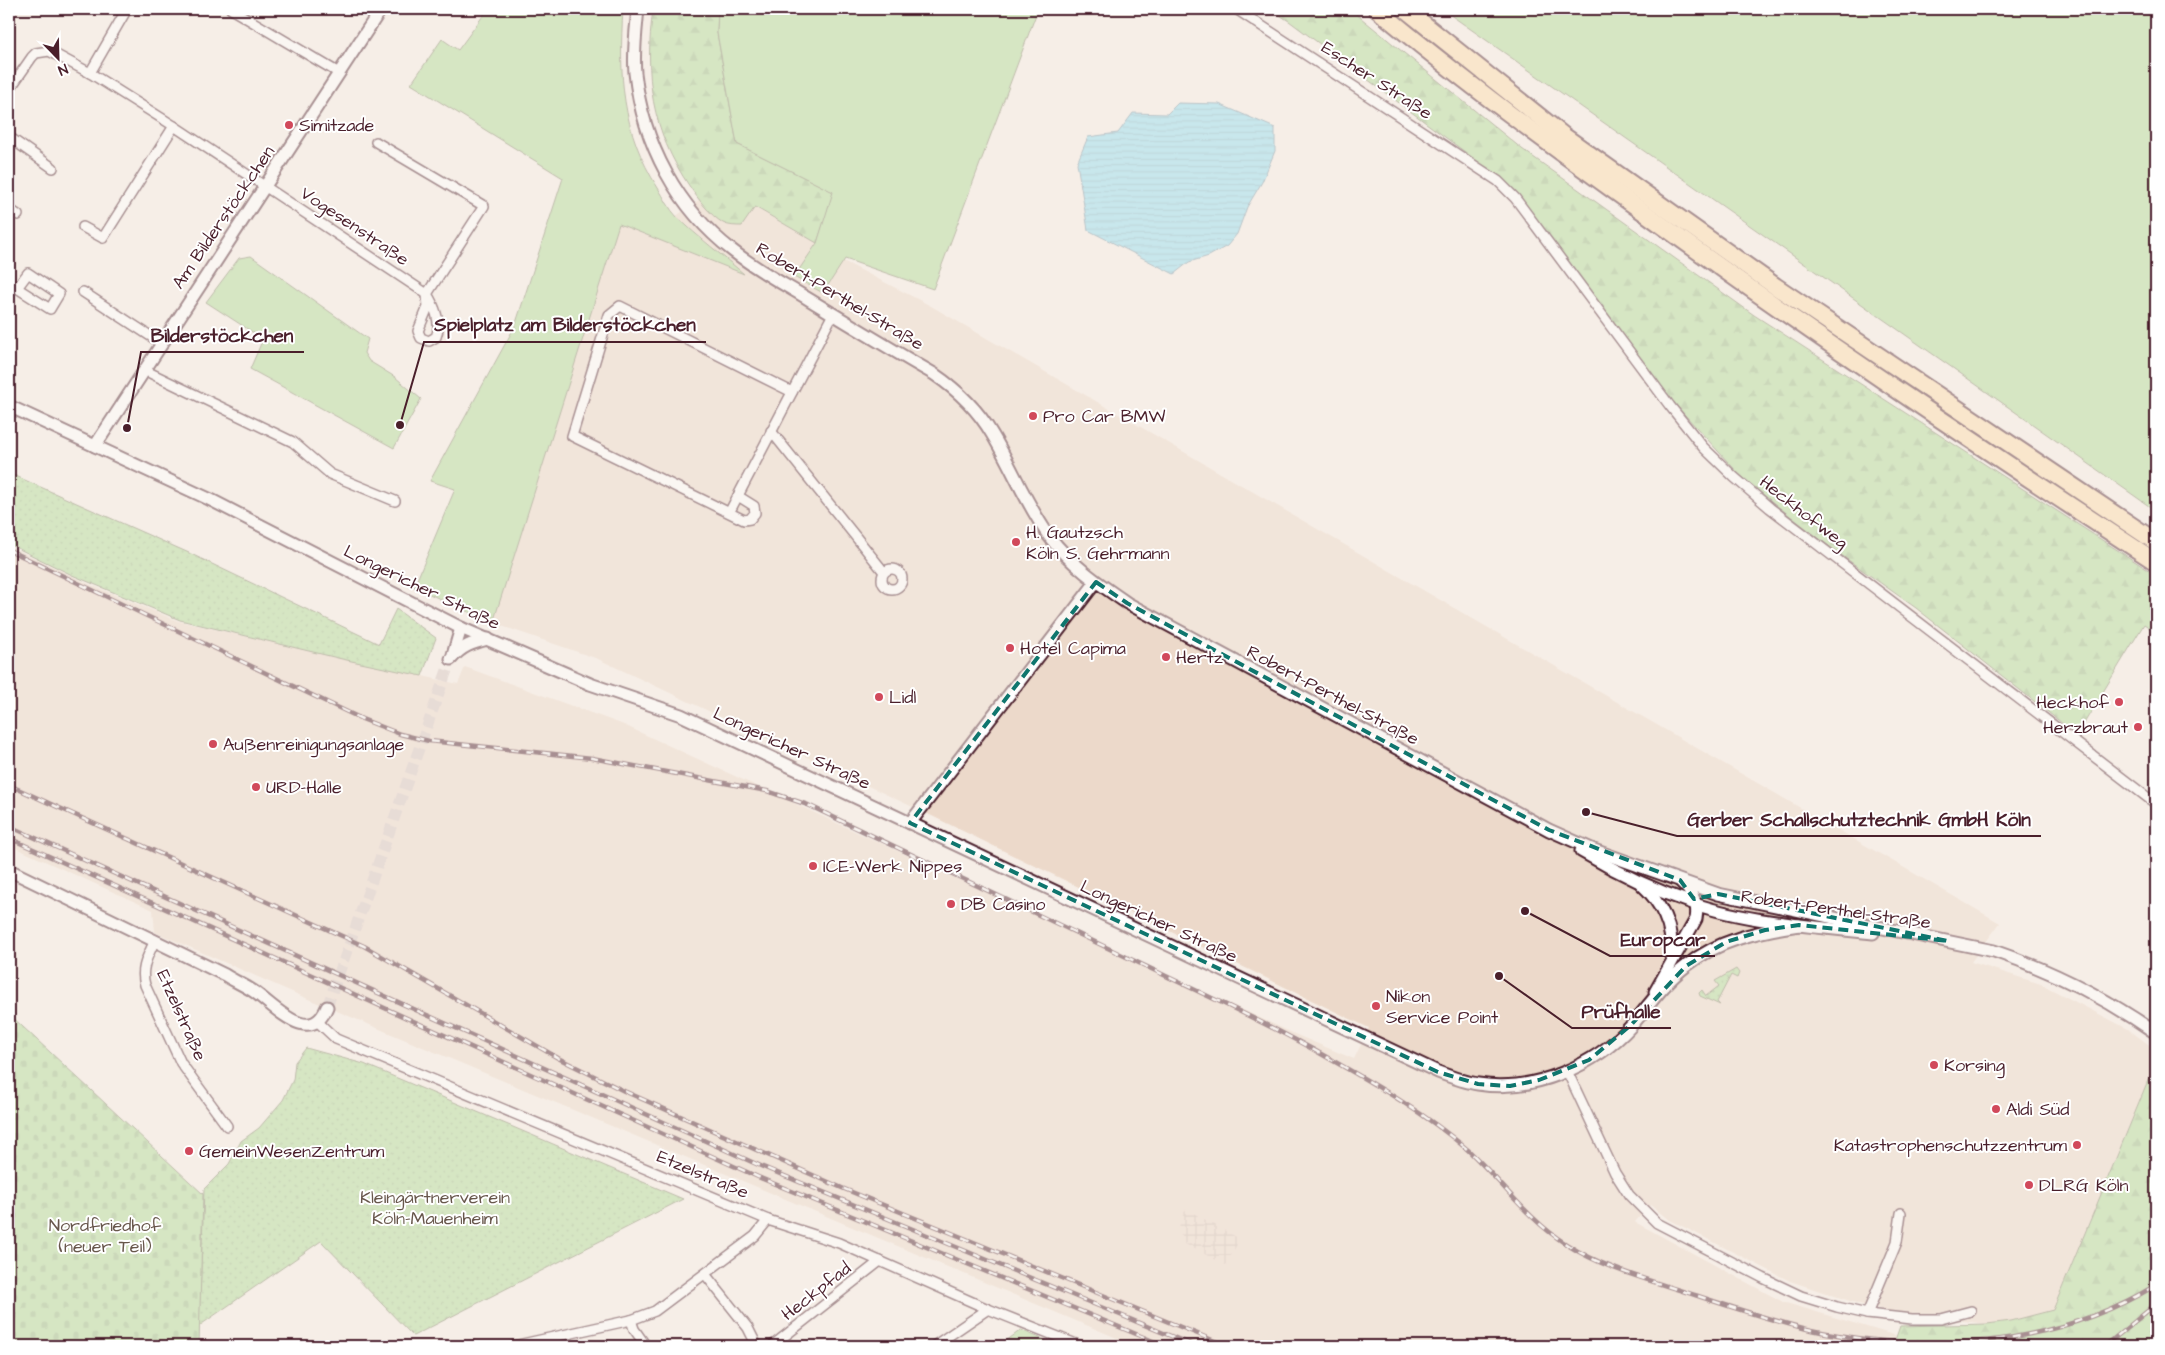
<svg xmlns="http://www.w3.org/2000/svg" width="2165" height="1355" viewBox="0 0 2165 1355" font-family="'Architects Daughter',sans-serif">
	<style>
		.built { fill: #ecd9ca }
		.industrial { fill: url(#industrial-grid) }
		.grass { fill: url(#grass-dots); stroke: #7c7d62 }
		.forest { fill: url(#forest-firs); stroke: #7c7d62 }
		.cemetery { fill: url(#cemetery-stones); stroke: #7c7d62 }
		.park { fill: #afdb98; stroke: #7c7d62 }
		.water { fill: url(#water-rules); stroke: #7591a2 }
		.lines { fill: none; stroke-linecap: round; stroke-linejoin: round }
		.tertiary-tunnel { stroke: #d4c5c1; stroke-width: 11; stroke-dasharray: 11 5.5; stroke-linecap: butt }
		.minor-casing { stroke: #4a1f2b; stroke-width: 12 }
		.tertiary-casing { stroke: #4a1f2b; stroke-width: 15 }
		.motorway-casing { stroke: #4a1f2b; stroke-width: 20 }
		.minor { stroke: #fff; stroke-width: 9 }
		.tertiary { stroke: #fff; stroke-width: 11 }
		.motorway { stroke: #fddcac; stroke-width: 16 }
		.rail-casing { stroke: #4a1f2b; stroke-width: 4.5 }
		.rail { stroke: #fff; stroke-width: 2.5; stroke-dasharray: 8; stroke-linecap: butt }
		.marked { fill: none; stroke: #0f766e; stroke-width: 4; stroke-dasharray: 10 6; stroke-linejoin: round }
		.poi-dot { fill: #d1495b; stroke: #fff; stroke-width: 2 }
		.labels { text-anchor: middle; stroke-width: 4; stroke-linejoin: round; paint-order: stroke }
		.street-label { font-size: 18px; fill: #4a1f2b; stroke: #fff }
		.poi-label { font-size: 18px; fill: #4a1f2b; stroke: #fff; text-anchor: start }
		.park-label { font-size: 18px; fill: #68574c; stroke: #fff }
		.leader { fill: none; stroke: #4a1f2b; stroke-width: 2 }
		.callout-dot { fill: #4a1f2b; stroke: #fff; stroke-width: 2 }
		.callout-label { font-size: 19px; text-anchor: middle; font-weight: bold; fill: #4a1f2b; stroke: #fff; stroke-width: 4; stroke-linejoin: round; paint-order: stroke }
	</style>
	<defs>
		<pattern id="industrial-grid" width="8" height="8" patternUnits="userSpaceOnUse" patternTransform="scale(1.25)"><rect width="8" height="8" fill="#ecd9ca"/><path d="M0 4h8M4 0v8" fill="none" stroke="#ccbaae"/></pattern>
		<pattern id="grass-dots" width="8" height="8" patternUnits="userSpaceOnUse" patternTransform="scale(1.25)"><rect width="8" height="8" fill="#afdb98"/><path d="M2 2h.1M6 6h.1" fill="none" stroke="#98bc83" stroke-width="1.8" stroke-linecap="round"/></pattern>
		<pattern id="forest-firs" width="22" height="20" patternUnits="userSpaceOnUse" patternTransform="scale(1.25)"><rect width="22" height="20" fill="#afdb98"/><path d="M5 1l3.5 6h-7zM16 11l3.5 6h-7z" fill="#98bc83"/></pattern>
		<pattern id="cemetery-stones" width="16" height="16" patternUnits="userSpaceOnUse" patternTransform="scale(1.25)"><rect width="16" height="16" fill="#afdb98"/><path d="M2 7V4a2 2 0 0 1 4 0v3zM10 15v-3a2 2 0 0 1 4 0v3z" fill="#98bc83"/></pattern>
		<pattern id="water-rules" width="6" height="5" patternUnits="userSpaceOnUse" patternTransform="scale(1.25)"><rect width="6" height="5" fill="#91ddf1"/><path d="M0 2.5h6" fill="none" stroke="#7fbdcf"/></pattern>
	</defs>
	<rect width="100%" height="100%" fill="#f6eee7"/>
	<filter id="ink" filterUnits="userSpaceOnUse"><feTurbulence type="fractalNoise" baseFrequency=".02" numOctaves="2"/><feDisplacementMap in="SourceGraphic" scale="10" xChannelSelector="R" yChannelSelector="G"/><feConvolveMatrix kernelMatrix="1 2 1 2 8 2 1 2 1" color-interpolation-filters="sRGB"/></filter>
	<g filter="url(#ink)">
		<!-- built -->
		<path class="built" d="M699,200L724,224L754,207L817,243L795,276L823,293L843,261L931,306L2000,923L1971,962L2041,984L2128,1029L2156,1050V1062L2053,1310L2011,1321L1987,1324L1894,1312L1859,1304L1790,1281L1668,1219L1650,1205L1635,1222L1783,1302L1897,1336L1893,1346H1136L308,999L155,932L153,910L9,845V546L91,585L178,621L458,684L465,667L624,725L1297,1035L1354,1059L1369,1028L934,817L598,659L493,623L619,224L742,273L676,216Z"/>
		<!-- industrial -->
		<path class="industrial" d="M1186,1209L1240,1239L1226,1265L1183,1243L1179,1230L1180,1221Z"/>
		<!-- grass -->
		<g class="grass">
			<path d="M9,473L189,553L379,644L396,609L436,638L422,676L342,659L180,620L72,575L9,544Z"/>
			<path d="M1736,969L1739,973L1737,978L1731,975L1717,1002L1720,1005L1700,996L1699,993L1702,990L1706,996L1719,986L1715,981Z"/>
			<path d="M306,1048L364,1064L683,1199L413,1336L321,1241L199,1326L204,1189L229,1164L241,1141L259,1128L283,1100L293,1080L295,1062Z"/>
		</g>
		<!-- forest -->
		<g class="forest">
			<path d="M653,9H718L717,33L737,144L834,192L817,243L755,207L742,226C736,226 728,226 723,223C710,215 699,200 690,187C651,130 644,76 653,9Z"/>
			<path d="M1270,9H1350L1522,149L1754,315L2156,575V619L2150,628L2144,624L2077,735L1916,608L1834,550L1776,505L1739,474L1674,403L1519,195L1500,178L1289,21Z"/>
			<path d="M2156,1062V1346H1893L1900,1326L1987,1324L2011,1321L2053,1310Z"/>
		</g>
		<!-- cemetery -->
		<path class="cemetery" d="M9,1014L203,1194L199,1346H9Z"/>
		<!-- park -->
		<g class="park">
			<path d="M488,9H623C619,76 621,130 658,188C664,197 669,209 677,217C698,237 722,255 744,274L619,224L493,623L414,587L455,489L430,481L515,326L563,178L411,84L442,39L458,50Z"/>
			<path d="M718,9H1038L933,289L845,259L823,293L794,277L817,243L833,192L737,144L717,33Z"/>
			<path d="M1442,9H2156V511Z"/>
			<path d="M251,256L368,339L364,353L369,361L395,377L421,399L394,448L250,369L263,339L206,302L239,258Z"/>
			<path d="M1021,1330L1059,1346H999Z"/>
		</g>
		<!-- water -->
		<path class="water" d="M1178,103L1219,104L1275,128V151L1262,182L1247,207L1237,234L1227,246L1209,256L1189,262L1174,274L1088,230L1077,163L1088,137L1118,133L1133,113L1167,114Z"/>
		<g class="lines">
			<!-- tertiary-tunnel -->
			<path class="tertiary-tunnel" d="M327,1007L451,659"/>
			<defs>
				<g id="minor">
					<path d="M231,9L339,73"/>
					<path d="M1236,9L1498,181L1515,198L1670,406L1703,447L1734,477L1770,508L2156,804"/>
					<path d="M90,73L127,9"/>
					<path d="M9,90L32,57L36,53L49,51L90,73L174,126L427,294L484,206L376,142"/>
					<path d="M9,137L53,168"/>
					<path d="M9,209L18,215"/>
					<path d="M83,227L103,238L174,126"/>
					<path d="M9,283L50,309L59,294L28,273L17,288"/>
					<path d="M83,292L161,343"/>
					<path d="M427,294C434,305 442,323 436,337L429,341L421,338L418,331L428,307Z"/>
					<path d="M144,370L293,442L330,474L395,501"/>
					<path d="M771,431L884,572"/>
					<path d="M738,496L754,506L755,513L750,519L744,520L572,436L609,315L620,306L792,392"/>
					<path d="M730,511L833,314"/>
					<circle cx="892" cy="579" r="10"/>
					<path d="M155,940C148,956 140,968 145,985L181,1063L227,1126"/>
					<path d="M318,1022L336,1039L768,1220L839,1243L988,1309L1081,1346"/>
					<path d="M1567,1071L1615,1173L1629,1195L1657,1223L1763,1278L1801,1296L1837,1307L1867,1314L1912,1319H1941L1971,1311"/>
					<path d="M705,1274L748,1328L757,1346"/>
					<path d="M1867,1314L1897,1242L1901,1213"/>
					<path d="M631,1320L634,1329L646,1346"/>
					<path d="M513,1346L631,1320L655,1311L755,1236L768,1220"/>
					<path d="M772,1346L880,1261"/>
					<path d="M934,1346L988,1309"/>
				</g>
				<g id="tertiary">
					<path d="M638,9C636,30 633,52 635,73C643,144 677,208 733,251C757,270 784,284 810,300C851,325 892,350 934,374C956,389 978,410 992,434C1012,467 1026,504 1049,536C1070,564 1099,584 1127,603L1549,830L1594,850L1718,894L1994,951C2053,971 2106,998 2156,1033"/>
					<path d="M9,406L209,499L461,628L590,684L681,715L1438,1072C1451,1077 1464,1082 1478,1084C1533,1093 1595,1066 1632,1025C1649,1005 1665,982 1686,966C1718,940 1759,931 1799,925"/>
					<path d="M95,446L381,9"/>
					<path d="M453,655L461,628"/>
					<path d="M451,659C462,646 472,643 488,639"/>
					<path d="M910,823L1096,582"/>
					<path d="M1581,851C1616,872 1656,891 1695,904C1748,922 1817,927 1873,933"/>
					<path d="M9,870L225,975C234,981 244,985 253,991C274,1005 310,1048 327,1007"/>
					<path d="M1641,884C1660,901 1675,929 1670,954"/>
					<path d="M1655,992L1696,919C1699,904 1692,892 1681,882"/>
				</g>
				<g id="motorway">
					<path d="M1377,9C1464,82 1556,149 1648,215C1814,336 1985,450 2156,562"/>
					<path d="M1405,9L1565,137L1775,286L2156,542"/>
				</g>
			</defs>
			<!-- minor casing -->
			<use href="#minor" class="minor-casing"/>
			<!-- tertiary casing -->
			<use href="#tertiary" class="tertiary-casing"/>
			<!-- motorway casing -->
			<use href="#motorway" class="motorway-casing"/>
			<!-- minor -->
			<use href="#minor" class="minor"/>
			<!-- tertiary -->
			<use href="#tertiary" class="tertiary"/>
			<!-- motorway -->
			<use href="#motorway" class="motorway"/>
			<defs>
				<g id="rail">
					<path d="M9,550L362,719L400,734L429,741L592,758L767,791L808,805C910,854 1012,902 1114,951C1186,986 1260,1019 1330,1059C1378,1086 1426,1114 1468,1150C1501,1181 1527,1219 1566,1244C1606,1270 1653,1281 1698,1296C1734,1308 1770,1320 1807,1329C1925,1355 2051,1349 2156,1285"/>
					<path d="M9,785L364,946L558,1058L624,1091L842,1188L1227,1346"/>
					<path d="M9,826L763,1167L1195,1346"/>
					<path d="M9,838L758,1177L1165,1346"/>
					<path d="M2105,1346L2156,1304"/>
				</g>
			</defs>
			<!-- rail casing -->
			<use href="#rail" class="rail-casing"/>
			<!-- rail -->
			<use href="#rail" class="rail"/>
		</g>
	</g>
	<!-- marked area -->
	<path d="M0 0H2165V1355H0ZM1096,582L1127,603L1549,830L1680,880L1694,899L1718,894L1948,941L1799,925L1765,930L1726,942L1686,966L1631,1025L1589,1060L1539,1080L1510,1086L1478,1084L1438,1072L910,823Z" fill="#f6eee7" fill-opacity=".55" fill-rule="evenodd"/>
	<path class="marked" d="M1096,582L1127,603L1549,830L1680,880L1694,899L1718,894L1948,941L1799,925L1765,930L1726,942L1686,966L1631,1025L1589,1060L1539,1080L1510,1086L1478,1084L1438,1072L910,823Z"/>
	<!-- markers -->
	<g class="poi-dot">
		<circle cx="289" cy="125" r="5"/>
		<circle cx="1033" cy="416" r="5"/>
		<circle cx="1016" cy="542" r="5"/>
		<circle cx="1010" cy="648" r="5"/>
		<circle cx="1166" cy="657" r="5"/>
		<circle cx="879" cy="697" r="5"/>
		<circle cx="2119" cy="702" r="5"/>
		<circle cx="2138" cy="727" r="5"/>
		<circle cx="213" cy="744" r="5"/>
		<circle cx="256" cy="787" r="5"/>
		<circle cx="813" cy="866" r="5"/>
		<circle cx="951" cy="904" r="5"/>
		<circle cx="1376" cy="1006" r="5"/>
		<circle cx="1934" cy="1065" r="5"/>
		<circle cx="1996" cy="1109" r="5"/>
		<circle cx="2077" cy="1145" r="5"/>
		<circle cx="189" cy="1151" r="5"/>
		<circle cx="2029" cy="1185" r="5"/>
	</g>
	<g class="labels">
		<!-- street labels -->
		<g class="street-label">
			<text transform="translate(1377 80) rotate(33)" y="6">Escher Straße</text>
			<text transform="translate(223 217) rotate(-56)" y="6">Am Bilderstöckchen</text>
			<text transform="translate(355 226) rotate(34)" y="6">Vogesenstraße</text>
			<text transform="translate(840 296) rotate(31)" y="6">Robert-Perthel-Straße</text>
			<text transform="translate(1804 512) rotate(38)" y="6">Heckhofweg</text>
			<text transform="translate(422 587) rotate(26)" y="6">Longericher Straße</text>
			<text transform="translate(1333 695) rotate(28)" y="6">Robert-Perthel-Straße</text>
			<text transform="translate(792 748) rotate(25)" y="6">Longericher Straße</text>
			<text transform="translate(1836 909) rotate(8)" y="6">Robert-Perthel-Straße</text>
			<text transform="translate(1159 921) rotate(25)" y="6">Longericher Straße</text>
			<text transform="translate(182 1015) rotate(66)" y="6">Etzelstraße</text>
			<text transform="translate(703 1174) rotate(23)" y="6">Etzelstraße</text>
			<text transform="translate(816 1291) rotate(-38)" y="6">Heckpfad</text>
		</g>
		<!-- poi labels -->
		<g class="poi-label">
			<text x="299" y="131">Simitzade</text>
			<text x="1043" y="422">Pro Car BMW</text>
			<text x="1026" y="538">H. Gautzsch<tspan x="1026" dy="21">Köln S. Gehrmann</tspan></text>
			<text x="1020" y="654">Hotel Capima</text>
			<text x="1176" y="663">Hertz</text>
			<text x="889" y="703">Lidl</text>
			<text x="2109" y="708" text-anchor="end">Heckhof</text>
			<text x="2128" y="733" text-anchor="end">Herzbraut</text>
			<text x="223" y="750">Außenreinigungsanlage</text>
			<text x="266" y="793">URD-Halle</text>
			<text x="823" y="872">ICE-Werk Nippes</text>
			<text x="961" y="910">DB Casino</text>
			<text x="1386" y="1002">Nikon<tspan x="1386" dy="21">Service Point</tspan></text>
			<text x="1944" y="1071">Korsing</text>
			<text x="2006" y="1115">Aldi Süd</text>
			<text x="2067" y="1151" text-anchor="end">Katastrophenschutzzentrum</text>
			<text x="199" y="1157">GemeinWesenZentrum</text>
			<text x="2039" y="1191">DLRG Köln</text>
		</g>
		<!-- park labels -->
		<g class="park-label">
			<text x="435" y="1203">Kleingärtnerverein<tspan x="435" dy="21">Köln-Mauenheim</tspan></text>
			<text x="105" y="1231">Nordfriedhof<tspan x="105" dy="21">(neuer Teil)</tspan></text>
		</g>
	</g>
	<!-- callouts -->
	<path class="leader" d="M400 425L424 342H706M127 428L141 352H304M1586 812L1677 836H2041M1525 911L1610 956H1715M1499 976L1572 1028H1671"/>
	<g class="callout-dot">
		<circle cx="400" cy="425" r="5"/>
		<circle cx="127" cy="428" r="5"/>
		<circle cx="1586" cy="812" r="5"/>
		<circle cx="1525" cy="911" r="5"/>
		<circle cx="1499" cy="976" r="5"/>
	</g>
	<g class="callout-label">
		<text x="565" y="331">Spielplatz am Bilderstöckchen</text>
		<text x="222" y="342">Bilderstöckchen</text>
		<text x="1859" y="826">Gerber Schallschutztechnik GmbH Köln</text>
		<text x="1663" y="946">Europcar</text>
		<text x="1621" y="1018">Prüfhalle</text>
	</g>
	<!-- margin -->
	<rect width="2165" height="1355" fill="none" stroke="#fff" stroke-width="30"/>
	<rect x="15" y="15" width="2135" height="1325" fill="none" stroke="#4a1f2b" stroke-width="2" filter="url(#ink)"/>
	<!-- north arrow -->
	<g transform="translate(58 58) rotate(157)" stroke="#ffffff" stroke-width="4" paint-order="stroke">
	<path d="M0-4L9 19L0 12L-9 19Z" fill="#4a1f2b"/>
	<text y="-8" font-size="14" font-weight="bold" text-anchor="middle" fill="#4a1f2b">N</text>
	</g>
</svg>
